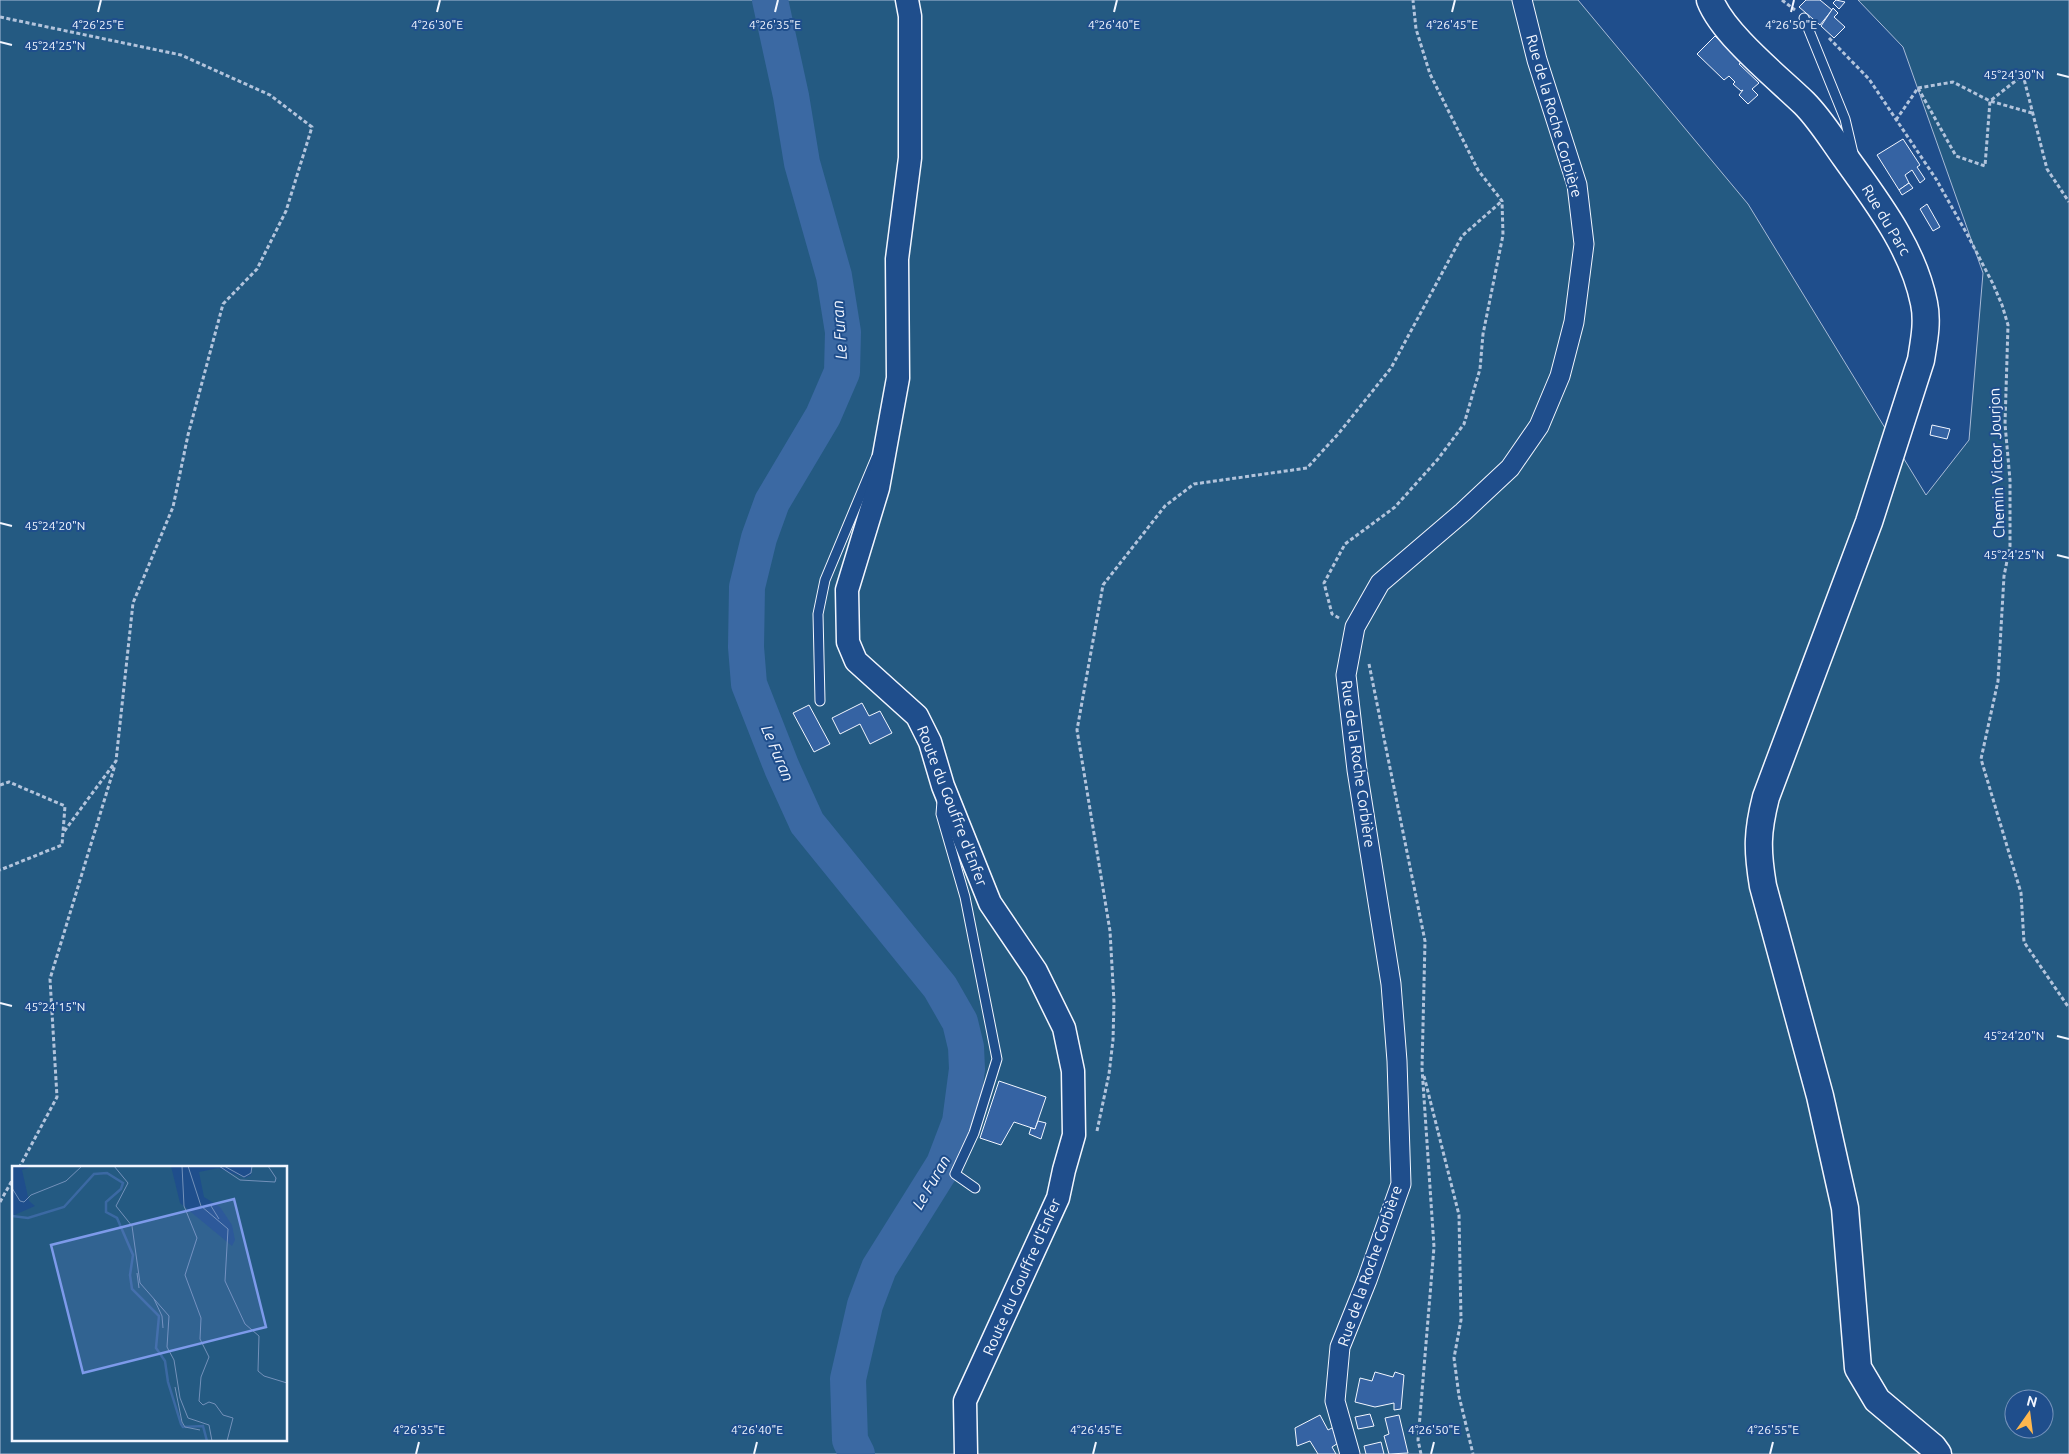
<svg xmlns="http://www.w3.org/2000/svg" width="2069" height="1454" viewBox="0 0 2069 1454" font-family="Ubuntu,sans-serif">
	<style>
		.green { fill: #245a82; stroke: #a8bbd7; fill-rule: evenodd }
		.lines { fill: none; stroke-linecap: round; stroke-linejoin: round }
		.river { stroke: #3b69a3; stroke-width: 36 }
		.building { fill: #3563a3; stroke: #f2f6ff }
		.service-casing { stroke: #f2f6ff; stroke-width: 11 }
		.minor-casing { stroke: #f2f6ff; stroke-width: 21 }
		.tertiary-casing { stroke: #f2f6ff; stroke-width: 25 }
		.secondary-casing { stroke: #f2f6ff; stroke-width: 29 }
		.path { stroke: #b3c4dc; stroke-width: 3; stroke-dasharray: 4 2.5; stroke-linecap: butt }
		.service { stroke: #1f4e8c; stroke-width: 9 }
		.minor { stroke: #1f4e8c; stroke-width: 19 }
		.tertiary { stroke: #1f4e8c; stroke-width: 22 }
		.secondary { stroke: #1f4e8c; stroke-width: 26 }
		.ticks { fill: none; stroke: #f2f6ff; stroke-width: 2 }
		.labels { text-anchor: middle; stroke-width: 4; stroke-linejoin: round; paint-order: stroke }
		.street-label { font-size: 15px; fill: #f2f6ff; stroke: #1f4e8c }
		.water-label { font-size: 16px; font-style: italic; fill: #f2f6ff; stroke: #1f4e8c }
		.inset-river { fill: none; stroke: #3b69a3; stroke-width: 2.5 }
		.inset-road { fill: none; stroke: #7391ba; stroke-width: 1 }
		.view { fill: #7d9aea; fill-opacity: 0.15; stroke: #7d9aea; stroke-width: 2.5 }
		.inset-edge { fill: none; stroke: #f2f6ff; stroke-width: 2.5 }
		.ticks-label { font-size: 12px; text-anchor: middle; fill: #f2f6ff; stroke: #1f4e8c; stroke-width: 4; stroke-linejoin: round; paint-order: stroke }
	</style>
	<rect width="100%" height="100%" fill="#1f4e8c"/>
	<!-- green -->
	<path class="green" d="M0,0H1578L1748,204L1926,495L1969,440L1983,273L1903,47L1858,0H2069V1454H0ZM14,1168H286V1440H14ZM2014,1399H2044V1429H2014Z"/>
	<g class="lines">
		<!-- river -->
		<path class="river" d="M770,0L791,96L802,163L834,276L843,332L842,372L823,416L772,502L759,538L747,587L746,647L749,684L782,768L807,823L940,987L960,1022L966,1047L967,1069L960,1122L944,1164L879,1268L865,1305L848,1379L850,1440L857,1454"/>
	</g>
	<!-- building -->
	<g class="building">
		<path d="M1806,0H1820L1832,10L1820,25L1799,7Z"/>
		<path d="M1836,0L1845,2L1839,9L1833,3Z"/>
		<path d="M1833,8L1838,13L1834,17L1845,27L1834,38L1821,26Z"/>
		<path d="M1715,36L1742,62L1739,64L1759,83L1752,89L1758,95L1748,104L1739,95L1743,90L1741,91L1733,84L1735,82L1729,76L1724,80L1697,54Z"/>
		<path d="M1903,139L1920,165L1917,167L1925,179L1920,183L1912,170L1905,175L1909,183L1899,190L1877,155Z"/>
		<path d="M1909,183L1913,188L1902,195L1899,190Z"/>
		<path d="M1927,204L1940,227L1933,231L1920,209Z"/>
		<path d="M1932,425L1950,429L1947,439L1930,435Z"/>
		<path d="M862,703L869,716L880,711L892,733L870,744L860,724L840,734L832,718Z"/>
		<path d="M809,705L830,744L814,752L793,713Z"/>
		<path d="M999,1081L1046,1097L1035,1129L1014,1122L1001,1145L980,1138Z"/>
		<path d="M1038,1121L1046,1123L1041,1139L1029,1134L1031,1128L1035,1129Z"/>
		<path d="M1375,1372L1393,1377L1395,1372L1404,1375L1401,1409L1394,1410V1403L1375,1407L1355,1402L1360,1378L1372,1381Z"/>
		<path d="M1370,1414L1374,1426L1358,1429L1355,1417Z"/>
		<path d="M1320,1415L1328,1430L1336,1426L1343,1440L1332,1447L1336,1454H1318L1310,1441L1297,1446L1295,1428Z"/>
		<path d="M1399,1415L1408,1453L1389,1454L1384,1436L1389,1434L1385,1418Z"/>
		<path d="M1381,1442L1384,1454H1366L1364,1446Z"/>
	</g>
	<g class="lines">
		<defs>
			<g id="service">
				<path d="M1804,18L1845,119L1853,153"/>
				<path d="M820,701L818,614L825,580L876,458"/>
				<path d="M942,801L941,814L965,897L997,1059L974,1133L955,1174L975,1188"/>
			</g>
			<path id="minor" d="M1350,1454L1335,1401L1340,1347L1367,1280L1401,1184L1397,1061L1391,984L1357,770L1346,675L1355,627L1380,583L1463,512L1510,468L1539,426L1560,376L1574,322L1584,244L1577,185L1537,60L1522,0"/>
			<path id="tertiary" d="M907,0L910,16V158L897,259L898,378L878,488L847,590L848,642L856,661L917,716L930,742L943,786L990,903L1036,971L1064,1028L1073,1071L1074,1135L1064,1170L1058,1198L965,1401L966,1454"/>
			<path id="secondary" d="M1710,0C1723,34 1777,77 1804,103C1820,119 1832,139 1845,157C1877,202 1913,248 1924,303C1928,322 1924,341 1921,360L1869,522L1766,797C1757,832 1757,850 1763,886L1820,1096L1845,1208L1858,1368L1877,1400L1933,1447L1938,1454"/>
		</defs>
		<!-- service casing -->
		<use href="#service" class="service-casing"/>
		<!-- minor casing -->
		<use href="#minor" class="minor-casing"/>
		<!-- tertiary casing -->
		<use href="#tertiary" class="tertiary-casing"/>
		<!-- secondary casing -->
		<use href="#secondary" class="secondary-casing"/>
		<!-- path -->
		<g class="path">
			<path d="M1782,0L1795,10"/>
			<path d="M0,17L181,55L270,95L312,127L286,211L257,269L223,304L188,435L173,507L133,603L116,761L63,833"/>
			<path d="M1829,38L1869,79L1936,179L1967,234L1993,284L2002,305L2008,325L2005,424L2010,480V546L2004,576L1998,681L1981,759L2021,893L2024,942L2069,1008"/>
			<path d="M1918,88L1953,82L1990,101L2032,113"/>
			<path d="M1896,120L1918,88L1956,156L1985,166L1990,101L2023,75L2047,169L2069,202"/>
			<path d="M1339,618L1332,614L1324,583L1345,544L1395,507L1438,459L1464,424L1480,369L1483,334L1503,235L1502,201L1478,170L1430,74L1416,29L1413,0"/>
			<path d="M1369,664L1425,941L1422,1068L1434,1247L1418,1440L1421,1454"/>
			<path d="M0,785L9,782L65,806L62,845L0,870"/>
			<path d="M1424,1076L1459,1215L1461,1320L1454,1358L1459,1396L1473,1454"/>
			<path d="M1097,1131L1109,1074L1113,1040L1114,1002L1110,931L1077,730L1103,585L1165,506L1194,484L1307,468L1339,433L1391,368L1462,236L1502,201"/>
			<path d="M19,1168L57,1097L50,979L115,765"/>
			<path d="M0,1202L14,1177"/>
		</g>
		<!-- service -->
		<use href="#service" class="service"/>
		<!-- minor -->
		<use href="#minor" class="minor"/>
		<!-- tertiary -->
		<use href="#tertiary" class="tertiary"/>
		<!-- secondary -->
		<use href="#secondary" class="secondary"/>
	</g>
	<!-- ticks -->
	<path class="ticks" d="M98,12L101,0M437,12L440,0M775,12L778,0M1114,12L1117,0M1452,12L1455,0M1791,12L1794,0M0,42L12,45M2057,74L2069,77M0,523L12,526M2057,555L2069,558M0,1003L12,1006M2057,1036L2069,1039M416,1454L419,1442M754,1454L757,1442M1093,1454L1096,1442M1431,1454L1434,1442M1770,1454L1773,1442"/>
	<g class="labels">
		<!-- street labels -->
		<g class="street-label">
			<text transform="translate(1554 116) rotate(74)" y="5">Rue de la Roche Corbière</text>
			<text transform="translate(1886 220) rotate(59)" y="5">Rue du Parc</text>
			<text transform="translate(1997 463) rotate(-92)" y="5">Chemin Victor Jourjon</text>
			<text transform="translate(1358 764) rotate(82)" y="5">Rue de la Roche Corbière</text>
			<text transform="translate(952 806) rotate(69)" y="5">Route du Gouffre d'Enfer</text>
			<text transform="translate(1370 1266) rotate(-71)" y="5">Rue de la Roche Corbière</text>
			<text transform="translate(1022 1277) rotate(-66)" y="5">Route du Gouffre d'Enfer</text>
		</g>
		<!-- water labels -->
		<g class="water-label">
			<text transform="translate(839 330) rotate(-94)" y="6">Le Furan</text>
			<text transform="translate(778 753) rotate(67)" y="6">Le Furan</text>
			<text transform="translate(931 1182) rotate(-60)" y="6">Le Furan</text>
		</g>
	</g>
	<!-- overview -->
	<g transform="translate(12 1166)">
		<rect width="275" height="275" fill="#1f4e8c"/>
		<path d="M21,0H159L168,37L220,80L223,74L220,59L208,41L192,31L187,6L206,2L233,12L239,9L240,0H275V275H0V50L23,40L17,35L10,4Z" fill="#245a82"/>
		<path class="inset-river" d="M0,50L16,52L52,41L82,8L95,7L111,17L109,23L94,36V46L105,52L121,89L118,109L120,123L147,150L144,182L153,195L156,216L169,258L171,261L191,260L195,275"/>
		<path class="inset-road" d="M102,0L116,17L104,40L120,60L128,117L157,150L155,181L162,194L168,232L176,252L197,259L200,275M170,0L172,40L185,72L173,109L189,152L188,173L197,191L189,211L187,235L191,239L197,236L203,238L211,249L221,252L215,275M176,0L189,40L216,63L213,115L233,158L247,170L246,205L252,210L275,217M207,0L228,14L263,16L264,12L256,0M212,0L232,11L239,7L240,0M0,22L8,35L12,36L19,29L54,15L70,0M199,40L207,53M125,107L127,122M142,133L150,150L151,162M163,221L170,256L173,261L188,264"/>
		<path class="view" d="M222,33L254,161L71,207L39,79Z"/>
		<rect width="275" height="275" class="inset-edge"/>
	</g>
	<g class="ticks-label">
		<text x="98" y="29">4°26'25"E</text>
		<text x="437" y="29">4°26'30"E</text>
		<text x="775" y="29">4°26'35"E</text>
		<text x="1114" y="29">4°26'40"E</text>
		<text x="1452" y="29">4°26'45"E</text>
		<text x="1791" y="29">4°26'50"E</text>
		<text x="55" y="50">45°24'25"N</text>
		<text x="2014" y="79">45°24'30"N</text>
		<text x="55" y="530">45°24'20"N</text>
		<text x="2014" y="559">45°24'25"N</text>
		<text x="55" y="1011">45°24'15"N</text>
		<text x="2014" y="1040">45°24'20"N</text>
		<text x="419" y="1434">4°26'35"E</text>
		<text x="757" y="1434">4°26'40"E</text>
		<text x="1096" y="1434">4°26'45"E</text>
		<text x="1434" y="1434">4°26'50"E</text>
		<text x="1773" y="1434">4°26'55"E</text>
	</g>
	<!-- north arrow -->
	<g transform="translate(2029 1414) rotate(14)"><circle r="24" fill="#1f4e8c" stroke="#7391ba"/>
	<path d="M0-4L9 19L0 12L-9 19Z" fill="#ffb74d"/>
	<text y="-8" font-size="14" font-weight="bold" text-anchor="middle" fill="#f2f6ff">N</text>
	</g>
</svg>
